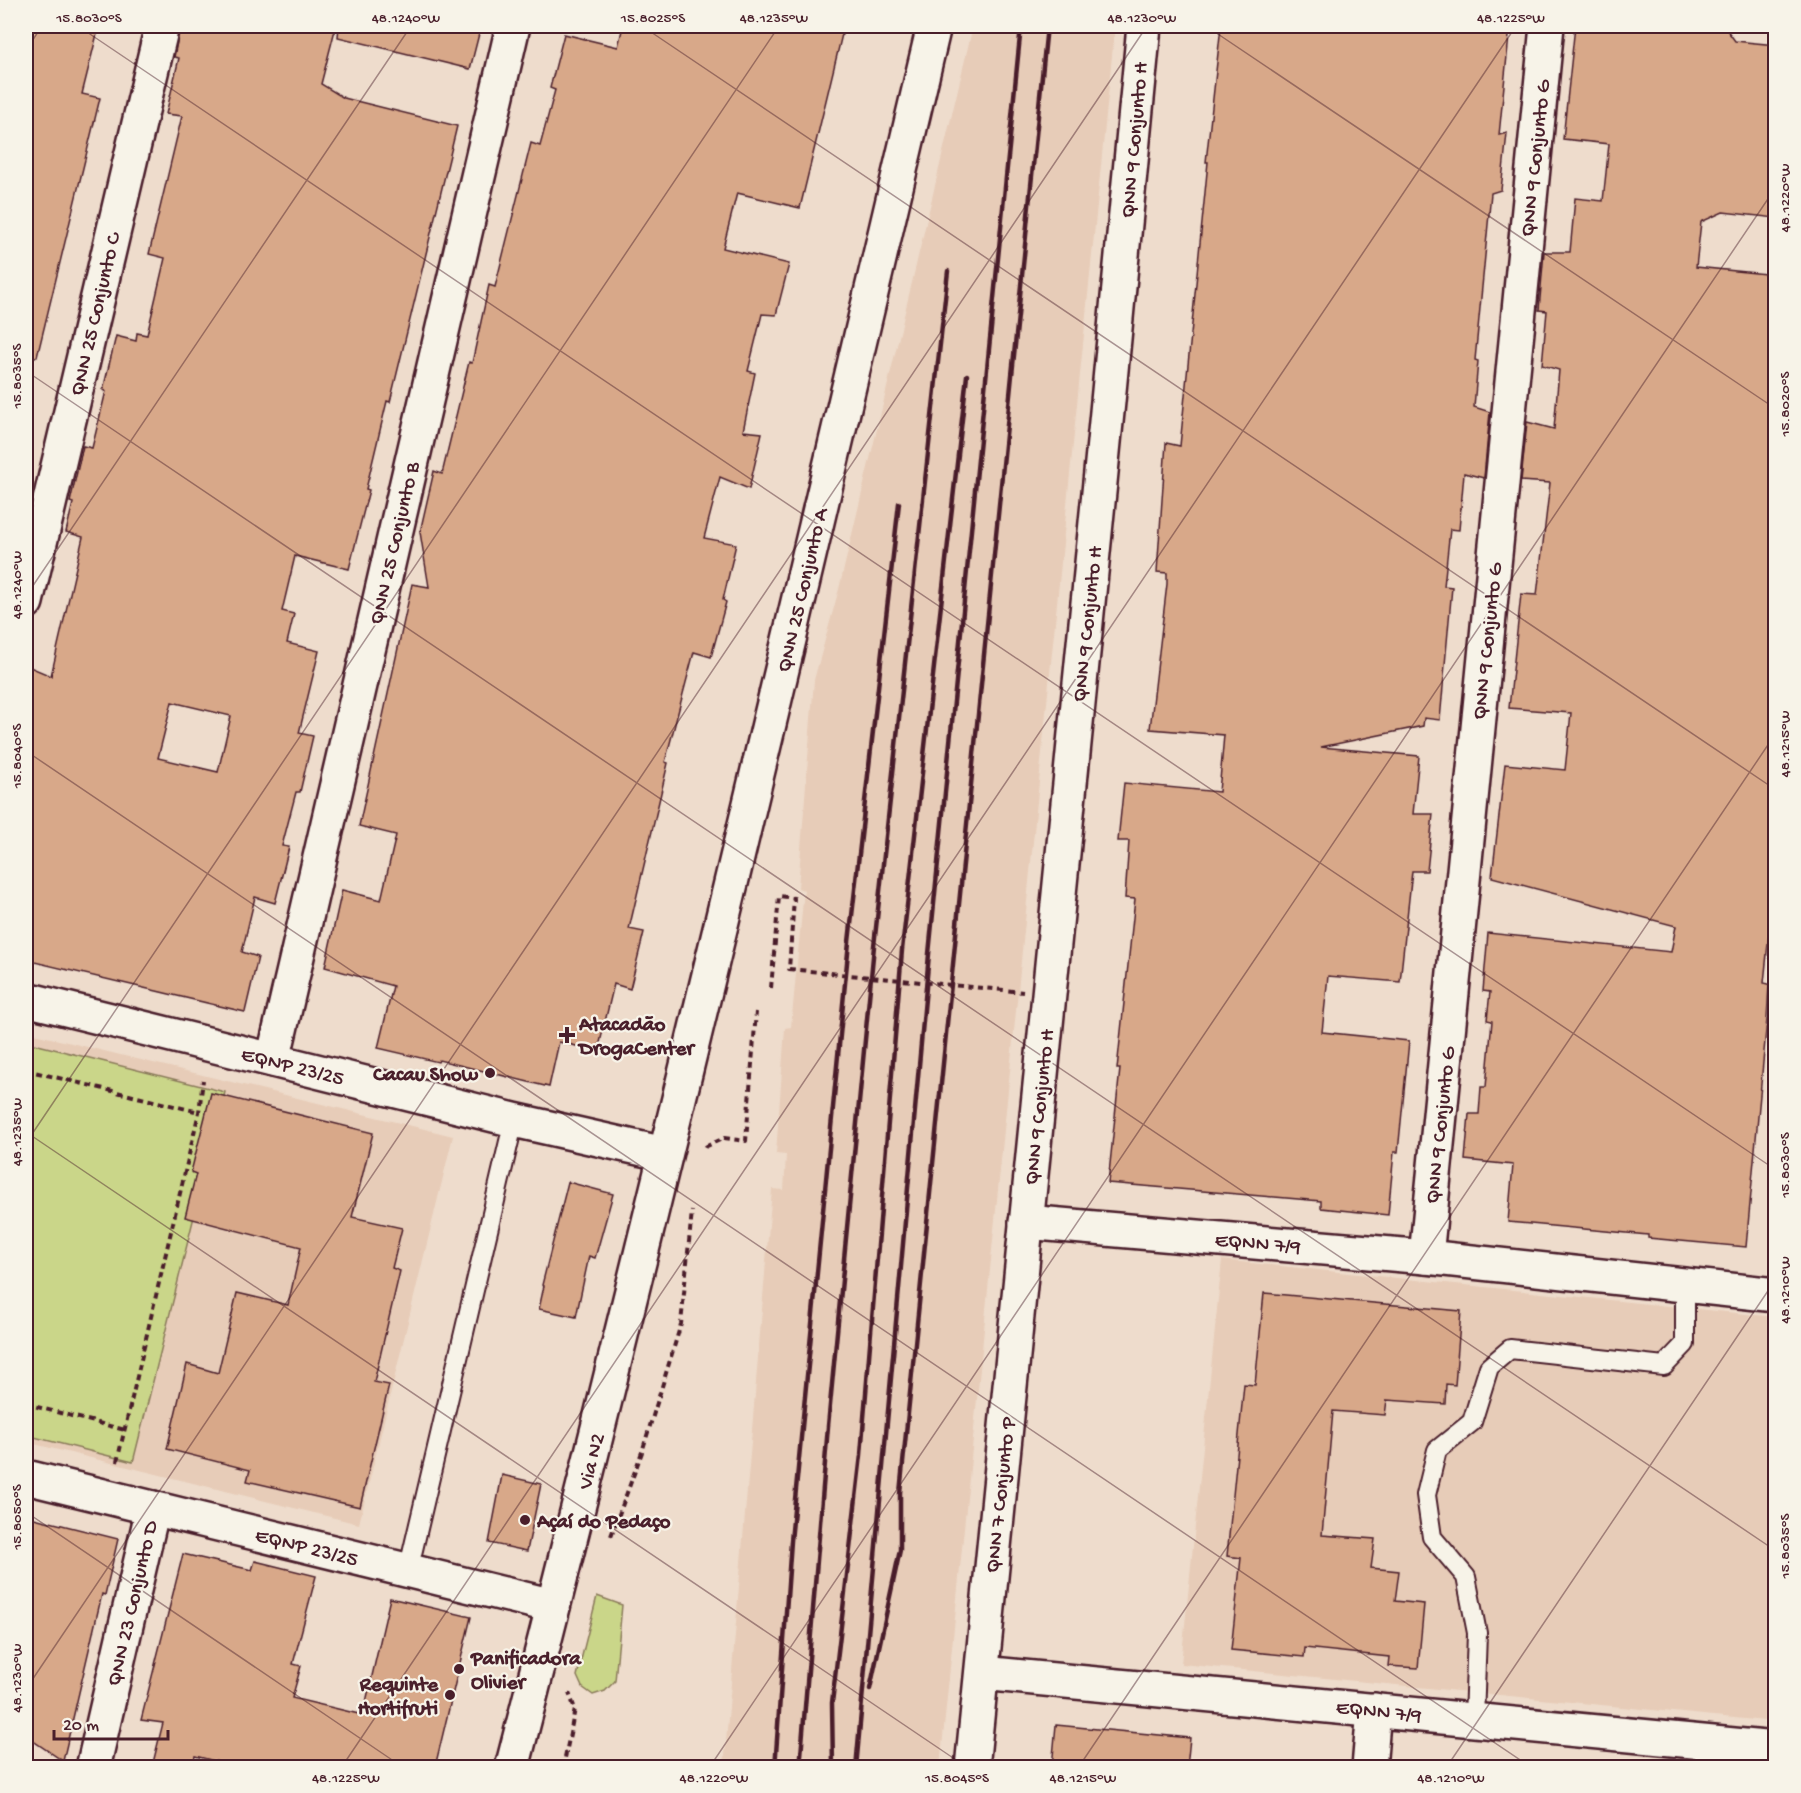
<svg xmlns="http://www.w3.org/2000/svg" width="1801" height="1793" viewBox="0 0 1801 1793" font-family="'Gochi Hand',sans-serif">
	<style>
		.built { fill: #e7ccb8 }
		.green { fill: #cad689; stroke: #8a7a5a; stroke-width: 1.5 }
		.building { fill: #d8a889; stroke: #4a1f2b; stroke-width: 1.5; fill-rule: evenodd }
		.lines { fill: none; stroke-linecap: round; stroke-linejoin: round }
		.lane-casing { stroke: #4a1f2b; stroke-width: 22 }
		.street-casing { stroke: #4a1f2b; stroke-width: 38 }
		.secondary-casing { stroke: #4a1f2b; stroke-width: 38 }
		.path { stroke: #4a1f2b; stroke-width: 4; stroke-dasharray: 6 4.5; stroke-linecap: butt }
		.lane { stroke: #f7f3e8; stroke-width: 18 }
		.street { stroke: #f7f3e8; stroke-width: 33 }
		.secondary { stroke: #f7f3e8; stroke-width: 33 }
		.rail { stroke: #4a1f2b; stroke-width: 4.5 }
		.path-bridge { stroke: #4a1f2b; stroke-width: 4; stroke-dasharray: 6 4.5; stroke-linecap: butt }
		.ticks { fill: none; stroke: #4a1f2b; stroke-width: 1.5; stroke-opacity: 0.45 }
		.poi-dot { fill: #4a1f2b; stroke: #f7f3e8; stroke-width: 2 }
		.labels { text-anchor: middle; stroke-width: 4.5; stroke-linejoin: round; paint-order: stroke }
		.street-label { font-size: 21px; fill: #4a1f2b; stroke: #f7f3e8 }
		.poi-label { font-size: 21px; font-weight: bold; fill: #4a1f2b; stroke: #f7f3e8; text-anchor: start }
		.neatline { fill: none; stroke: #4a1f2b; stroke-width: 2 }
		.ticks-label { font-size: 15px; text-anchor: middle; fill: #4a1f2b }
	</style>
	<rect width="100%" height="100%" fill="#eedccc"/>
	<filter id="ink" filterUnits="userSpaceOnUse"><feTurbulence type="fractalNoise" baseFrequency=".0167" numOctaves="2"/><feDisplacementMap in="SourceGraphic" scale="12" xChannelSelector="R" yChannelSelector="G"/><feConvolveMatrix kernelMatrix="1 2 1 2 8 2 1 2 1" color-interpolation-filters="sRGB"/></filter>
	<g filter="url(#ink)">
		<!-- built -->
		<g class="built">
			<path d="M973,26H1115L940,1767H724L772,1189L784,1190L786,1155L776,1154L785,1028L791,1027L804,890L798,888L814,680L839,589Z"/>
			<path d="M26,1032L453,1136L359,1524L26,1442Z"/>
			<path d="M1222,1260L1775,1317V1722L1181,1664Z"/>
		</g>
		<!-- green -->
		<g class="green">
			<path d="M26,1042L225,1092L133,1462L26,1435Z"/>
			<path d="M597,1596L622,1605L615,1681L605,1691L593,1695L582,1687L577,1676Z"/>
		</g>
		<!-- building -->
		<g class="building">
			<path d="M26,26H99L82,94L100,98L37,357L26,356Z"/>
			<path d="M180,26H336L321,84L344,98L457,126L390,402L387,401L366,489L369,490L349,569L295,556L282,611L294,614L287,643L319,651L299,733L313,736L300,792H296L282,846L289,847L275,903L255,897L242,952L258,957L245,1012L26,960V687L30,667L51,676L83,537L66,532L73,503L70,502L83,446L92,448L106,391L103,390L116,336L136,341L137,333L147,335L165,258L149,254L182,116L166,114L179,58L174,57ZM172,702L231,716L218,772L158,758Z"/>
			<path d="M339,26H481L470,69L338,37Z"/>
			<path d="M623,26H844L800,208L737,193L723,248L789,264L776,315L762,314L748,371L755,373L743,431L762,433L749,489L720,477L704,538L736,544L723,600L726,602L711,657L694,652L665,762L668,763L629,929L644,932L630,989L614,984L598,1051L559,1042L549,1087L439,1060L438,1062L378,1048L393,986L325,967L342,890L381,900L396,835L359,826L412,584L429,587L420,532L434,471L442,474L469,362L472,363L489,285L495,287L531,143L540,146L555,90L550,88L564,34L618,47Z"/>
			<path d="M1221,26H1510L1499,135L1507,133L1501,190L1491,193L1475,360L1478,361L1474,407L1490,412L1484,478L1464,473L1459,530L1450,529L1444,586L1452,587L1440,720L1424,718L1423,726L1321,747L1419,756L1413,814H1433L1427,871H1412L1400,982L1328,976L1322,1032L1409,1041L1398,1152H1394L1388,1215L1321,1208V1201L1108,1183L1120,1069H1117L1135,899L1125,898L1129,841H1118L1124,783L1219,792L1224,735L1150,729L1167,584V573L1157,572L1166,443L1180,446L1208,162H1206Z"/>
			<path d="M1575,26H1724L1735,41L1776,45V218L1723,212L1701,222L1696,267L1776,275V904H1772L1764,983L1769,984L1767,1019L1746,1247L1648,1238V1235L1508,1222L1513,1165L1465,1160L1469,1114H1479L1481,1087H1486L1492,1021L1487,1020L1490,992L1483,991L1488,933L1671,952L1676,926L1492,877L1505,764L1565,770L1571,713L1509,708L1521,594L1537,595L1550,483L1521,481L1527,422L1554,429L1559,370L1542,365L1547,311L1539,310L1544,252H1570L1575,198L1603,201L1609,144L1563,139Z"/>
			<path d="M211,1093L373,1133L352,1217L402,1228L392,1268L400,1271L374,1382L389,1385L360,1507L247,1481L250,1470L167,1449L187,1364L218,1373L237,1293L288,1305L301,1247L185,1217L196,1174L191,1172Z"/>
			<path d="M568,1182L613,1194L595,1258L589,1256L576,1317L539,1309L544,1286L542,1285Z"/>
			<path d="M1264,1293L1461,1311L1455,1385L1446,1384L1445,1404L1387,1400L1385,1415L1333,1411L1322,1535L1375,1539L1371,1568L1399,1571L1395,1601L1424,1604L1418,1668L1388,1666L1389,1657L1305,1648L1304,1657L1231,1650L1241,1558L1227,1556L1230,1526L1244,1384L1255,1385Z"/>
			<path d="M502,1475L541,1484L527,1551L489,1543Z"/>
			<path d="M26,1516L118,1539L105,1595L102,1594L63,1761L26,1736Z"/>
			<path d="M183,1554L252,1570L255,1561L316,1576L293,1664L301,1666L292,1698L363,1715L390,1598L471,1617L435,1767H238L195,1756L192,1767H152L163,1723L141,1720Z"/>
			<path d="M1056,1725L1190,1738L1187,1767H1052Z"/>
		</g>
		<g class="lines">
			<defs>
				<g id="lane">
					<path d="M408,1571L514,1120"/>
					<path d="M1474,1720L1477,1633L1466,1577L1432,1537L1426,1495L1437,1450L1472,1422L1489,1367L1510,1349L1664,1366L1685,1344V1285"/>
				</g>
				<g id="street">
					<path d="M26,602L162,26"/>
					<path d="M26,999L514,1120L665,1154"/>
					<path d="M273,1060L513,26"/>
					<path d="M1026,1222L1426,1257L1776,1295"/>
					<path d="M1426,1257L1547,26"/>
					<path d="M26,1477L553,1606"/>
					<path d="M982,1673L1776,1749"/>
					<path d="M93,1768L153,1508"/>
					<path d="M1369,1768L1374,1710"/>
				</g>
				<g id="secondary">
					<path d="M512,1768C661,1189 797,607 934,26"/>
					<path d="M972,1768L1107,412L1144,26"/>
				</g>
			</defs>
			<!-- lane casing -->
			<use href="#lane" class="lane-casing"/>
			<!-- street casing -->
			<use href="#street" class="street-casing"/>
			<!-- secondary casing -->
			<use href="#secondary" class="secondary-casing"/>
			<!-- path -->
			<g class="path">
				<path d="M26,1070L199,1112"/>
				<path d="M705,1147L724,1138L746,1141L756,1012"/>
				<path d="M26,1404L125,1430"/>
				<path d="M117,1462L199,1112L203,1080"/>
				<path d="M611,1536L642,1452L681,1324L692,1211"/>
				<path d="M563,1768L575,1709L569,1693"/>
			</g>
			<!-- lane -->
			<use href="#lane" class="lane"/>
			<!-- street -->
			<use href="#street" class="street"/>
			<!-- secondary -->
			<use href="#secondary" class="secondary"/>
			<!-- rail -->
			<g class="rail">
				<path d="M870,1689L900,1550V1493L1047,26"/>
				<path d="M775,1768L791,1541L849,942L899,503"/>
				<path d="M800,1768L828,1426L874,946L948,271"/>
				<path d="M833,1768L832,1703L861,1455L902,950L967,375"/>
				<path d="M856,1768L929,954L1021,26"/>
			</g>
			<!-- path-bridge -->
			<path class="path-bridge" d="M771,988L779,896L794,898L789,969L1023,992"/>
		</g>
	</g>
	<!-- ticks -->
	<path class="ticks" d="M78,26L1776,1170M642,26L1776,790M1206,26L1776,409M1770,26L1776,29M26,50L42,26M26,371L1776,1551M26,596L411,26M26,751L1532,1768M26,1132L968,1768M26,1143L779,26M26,1512L404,1768M26,1689L1147,26M341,1768L1516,26M709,1768L1776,187M1078,1768L1776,733M1446,1768L1776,1279"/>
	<!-- markers -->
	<g class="poi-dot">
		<path d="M564 1026h6v6h6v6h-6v6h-6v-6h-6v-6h6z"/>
		<circle cx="490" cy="1073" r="6"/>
		<circle cx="525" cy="1520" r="6"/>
		<circle cx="459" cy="1669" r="6"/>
		<circle cx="450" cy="1695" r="6"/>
	</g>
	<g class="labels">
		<!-- street labels -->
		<g class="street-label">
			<text transform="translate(1133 140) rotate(-85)" y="7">QNN 9 Conjunto H</text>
			<text transform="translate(1534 158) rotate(-84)" y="7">QNN 9 Conjunto G</text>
			<text transform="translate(94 314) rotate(-77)" y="7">QNN 25 Conjunto C</text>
			<text transform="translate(393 543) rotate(-77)" y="7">QNN 25 Conjunto B</text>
			<text transform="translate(801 590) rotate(-77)" y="7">QNN 25 Conjunto A</text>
			<text transform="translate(1086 624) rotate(-84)" y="7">QNN 9 Conjunto H</text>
			<text transform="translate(1486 641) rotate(-84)" y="7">QNN 9 Conjunto G</text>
			<text transform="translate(293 1065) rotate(14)" y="7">EQNP 23/25</text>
			<text transform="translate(1038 1107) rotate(-84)" y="7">QNN 9 Conjunto H</text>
			<text transform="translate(1439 1125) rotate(-84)" y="7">QNN 9 Conjunto G</text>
			<text transform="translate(1258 1242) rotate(5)" y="7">EQNN 7/9</text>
			<text transform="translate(590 1461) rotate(-76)" y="7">Via N2</text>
			<text transform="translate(999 1495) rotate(-84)" y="7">QNN 7 Conjunto P</text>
			<text transform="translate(307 1546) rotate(14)" y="7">EQNP 23/25</text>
			<text transform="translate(131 1603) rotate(-77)" y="7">QNN 23 Conjunto D</text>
			<text transform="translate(1379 1710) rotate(6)" y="7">EQNN 7/9</text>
		</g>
		<!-- poi labels -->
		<g class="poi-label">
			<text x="579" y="1030">Atacadão<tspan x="579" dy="24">DrogaCenter</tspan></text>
			<text x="478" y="1080" text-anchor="end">Cacau Show</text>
			<text x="537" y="1527">Açaí do Pedaço</text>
			<text x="471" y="1664">Panificadora<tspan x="471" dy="24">Olivier</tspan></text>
			<text x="438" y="1690" text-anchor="end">Requinte<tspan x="438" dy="24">Hortifruti</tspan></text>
		</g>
	</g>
	<!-- margin -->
	<rect width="1801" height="1793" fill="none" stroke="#f7f3e8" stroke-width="66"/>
	<!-- scale -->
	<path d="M54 1730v9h114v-9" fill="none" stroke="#4a1f2b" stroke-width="3"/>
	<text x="63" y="1730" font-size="18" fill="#4a1f2b" stroke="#f7f3e8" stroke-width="4.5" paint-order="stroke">20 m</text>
	<rect x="33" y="33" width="1735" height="1727" class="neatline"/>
	<g class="ticks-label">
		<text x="89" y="22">15.8030°S</text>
		<text x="406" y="22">48.1240°W</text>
		<text x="653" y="22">15.8025°S</text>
		<text x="774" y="22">48.1235°W</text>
		<text x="1142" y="22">48.1230°W</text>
		<text x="1511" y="22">48.1225°W</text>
		<text transform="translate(1784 198) rotate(-90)" y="5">48.1220°W</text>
		<text transform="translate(16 376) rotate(-90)" y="5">15.8035°S</text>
		<text transform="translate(1784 404) rotate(-90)" y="5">15.8020°S</text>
		<text transform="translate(16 585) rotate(-90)" y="5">48.1240°W</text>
		<text transform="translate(1784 744) rotate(-90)" y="5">48.1215°W</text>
		<text transform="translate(16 756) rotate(-90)" y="5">15.8040°S</text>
		<text transform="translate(16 1132) rotate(-90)" y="5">48.1235°W</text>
		<text transform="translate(1784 1165) rotate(-90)" y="5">15.8030°S</text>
		<text transform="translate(1784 1290) rotate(-90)" y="5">48.1210°W</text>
		<text transform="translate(16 1517) rotate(-90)" y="5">15.8050°S</text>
		<text transform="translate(1784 1546) rotate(-90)" y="5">15.8035°S</text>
		<text transform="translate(16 1678) rotate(-90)" y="5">48.1230°W</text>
		<text x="346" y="1782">48.1225°W</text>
		<text x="714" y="1782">48.1220°W</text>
		<text x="957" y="1782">15.8045°S</text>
		<text x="1083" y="1782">48.1215°W</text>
		<text x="1451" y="1782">48.1210°W</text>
	</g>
</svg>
